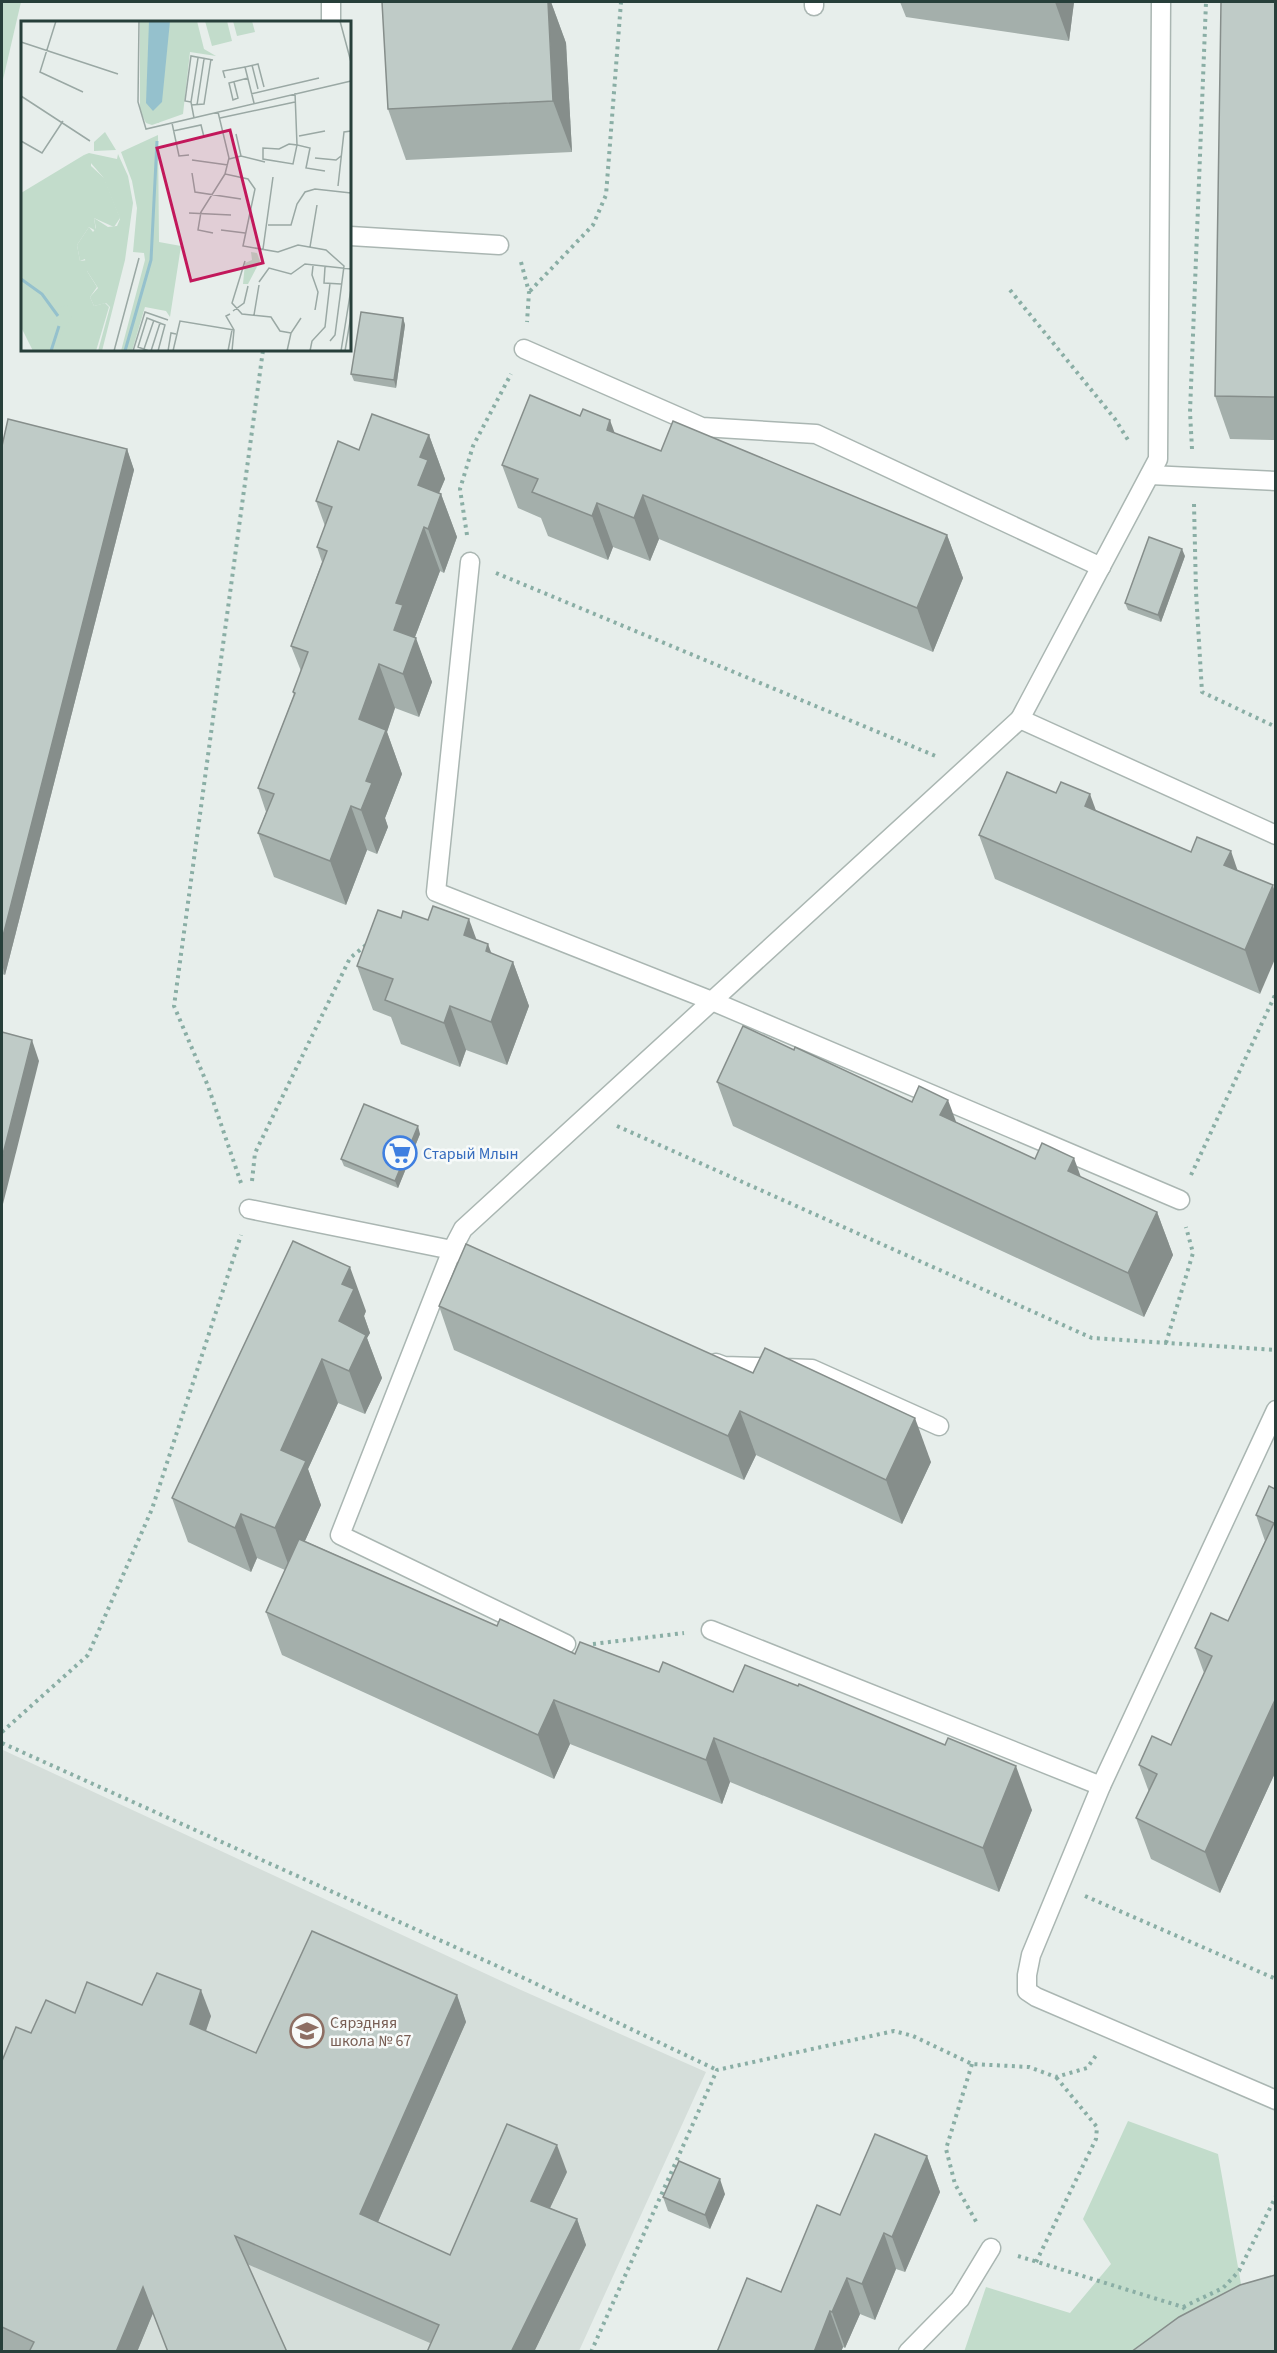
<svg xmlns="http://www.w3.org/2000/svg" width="1277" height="2353" viewBox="0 0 1277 2353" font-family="'Source Sans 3',sans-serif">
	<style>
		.built { fill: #d5deda }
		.grass { fill: #c2dccb }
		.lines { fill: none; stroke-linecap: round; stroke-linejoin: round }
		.lane-casing { stroke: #aab6b2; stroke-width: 21 }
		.path { stroke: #8aaea5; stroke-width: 4; stroke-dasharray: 3 4.5; stroke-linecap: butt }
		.lane { stroke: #fff; stroke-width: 18 }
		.wall { fill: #a4afab }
		.shaded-wall { fill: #868e8b }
		.building { fill: #bfcbc7; stroke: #868e8b; stroke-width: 1.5 }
		.labels { text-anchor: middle; stroke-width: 5; stroke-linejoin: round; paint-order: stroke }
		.shop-label { font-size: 16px; fill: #366cbe; stroke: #f7faf9; text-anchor: start }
		.education-label { font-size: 16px; fill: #785e54; stroke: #f7faf9; text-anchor: start }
		.inset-river { fill: none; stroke: #95c1cd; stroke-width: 3 }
		.inset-road { fill: none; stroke: #9aa8a4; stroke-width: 1.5 }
		.view { fill: #c2185b; fill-opacity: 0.15; stroke: #c2185b; stroke-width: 3 }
		.inset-edge { fill: none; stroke: #273f3a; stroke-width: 3 }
	</style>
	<rect width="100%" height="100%" fill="#e7eeeb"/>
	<!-- built -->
	<path class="built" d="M3,1750L521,1990L706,2072L579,2351L2,2352Z"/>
	<!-- grass -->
	<g class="grass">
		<path d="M2,2H21L2,84Z"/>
		<path d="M1128,2121L1218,2154L1246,2312L1182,2351L964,2352L986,2287L1070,2313L1111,2264L1083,2219Z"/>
	</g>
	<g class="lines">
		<defs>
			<g id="lane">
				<path d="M1161,2L1158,459L1020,719L1276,835"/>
				<path d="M814,6V2"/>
				<path d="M331,22V2"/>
				<path d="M350,236L499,245"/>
				<path d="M524,349L702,427L816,434L1101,567"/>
				<path d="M1150,475L1276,481"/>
				<path d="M470,562L436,892L712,1001L1180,1200"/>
				<path d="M249,1209L452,1250L462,1254"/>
				<path d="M716,1363L724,1366L812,1369L939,1426"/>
				<path d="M1276,1410L1101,1786L1031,1955L1027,1975V1991L1036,1997L1276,2100"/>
				<path d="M711,1630L1101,1786"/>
				<path d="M566,1644L340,1535L452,1250L463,1229L1020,719"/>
				<path d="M908,2352L960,2299L991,2248"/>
			</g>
		</defs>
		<!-- lane casing -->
		<use href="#lane" class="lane-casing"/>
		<!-- path -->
		<g class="path">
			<path d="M521,262L529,292L527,322"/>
			<path d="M1010,290L1115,419L1128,440"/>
			<path d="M530,291L593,225L606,195L621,2"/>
			<path d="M1192,449L1190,412L1206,2"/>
			<path d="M1194,504L1196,592L1202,692L1276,727"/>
			<path d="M467,535L460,489L473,446L511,374"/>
			<path d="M496,573L938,757"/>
			<path d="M617,1126L1092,1338L1276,1350"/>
			<path d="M1191,1175L1276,993"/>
			<path d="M252,1181L255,1153L350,958L366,945"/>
			<path d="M241,1183L208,1086L174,1006L263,350"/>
			<path d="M1166,1343L1193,1253L1186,1227"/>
			<path d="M593,1644L684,1633"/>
			<path d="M2,1732L88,1655L152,1509L241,1235"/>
			<path d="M2,1743L526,1979L717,2070"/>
			<path d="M1085,1896L1276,1979"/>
			<path d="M972,2064L946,2149L955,2184L978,2225"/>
			<path d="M1018,2256L1183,2307L1191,2316"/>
			<path d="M1036,2262L1096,2139L1097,2127L1056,2077"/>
			<path d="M1183,2307L1223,2288L1239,2271L1276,2196"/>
			<path d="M591,2352L717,2070L894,2031L913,2036L972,2064L1029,2067L1056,2077L1087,2068L1097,2054"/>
		</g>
		<!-- lane -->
		<use href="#lane" class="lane"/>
	</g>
	<!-- wall -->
	<g class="wall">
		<path d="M382,2H551L566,43L572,152L406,160L388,109Z"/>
		<path d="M900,2H1074L1069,41L906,17Z"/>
		<path d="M1275,2V440L1230,439L1215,396Z"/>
		<path d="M403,318L405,325L396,388L354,381L351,374Z"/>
		<path d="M615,433L661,451L947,535L963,578L933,652L659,539L650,561L613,547L608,560L548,536L541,518L518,508L502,465Z"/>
		<path d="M429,435L445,479L439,493L441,494L457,537L444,573L440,571L415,637L432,682L419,717L395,708L387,732L402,774L385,818L388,827L377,854L367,850L346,905L274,877L258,833L266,812L258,788L294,695L293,692L301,671L291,646L322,562L317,547L325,526L316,501L359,450Z"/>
		<path d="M2,446L127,449L134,470L5,975L2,974Z"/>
		<path d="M1185,556L1161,622L1128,610L1125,603Z"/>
		<path d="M1096,811L1191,852L1231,851L1260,994L995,879L979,835Z"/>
		<path d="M401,918L477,940L492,954L513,962L529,1006L507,1065L466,1050L460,1067L401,1044L391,1017L373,1010L357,966Z"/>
		<path d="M717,1082L956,1122L1035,1159L1081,1177L1157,1212L1173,1255L1144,1317L733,1126Z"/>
		<path d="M420,1134L398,1188L344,1166L341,1159Z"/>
		<path d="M439,1306L753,1373L931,1462L902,1524L756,1455L744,1480L454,1350Z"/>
		<path d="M366,1311L364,1316L370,1333L367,1338L382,1378L365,1414L338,1403L308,1469L321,1505L305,1541L497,1626L575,1654L659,1672L733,1692L1032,1810L999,1892L730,1782L722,1804L570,1744L554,1779L282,1655L266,1612L285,1570L257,1558L251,1572L188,1542L172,1498Z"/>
		<path d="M1275,1489V1773L1220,1893L1151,1859L1136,1818L1149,1792L1139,1765L1171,1745L1204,1673L1195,1648L1228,1621L1265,1541L1256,1515Z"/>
		<path d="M457,1995L466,2022L378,2222L450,2255L567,2172L550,2208L577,2219L586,2245L534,2352H427L430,2343L247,2264L287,2352H168L153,2313L137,2352H7L2,2349V2061L31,2033L142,2005L211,2016L206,2031L256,2053Z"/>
		<path d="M927,2156L940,2192L905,2272L896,2269L875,2320L860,2314L845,2348L843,2347L841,2352H717L781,2292L840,2215Z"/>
		<path d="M725,2194L710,2229L668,2211L663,2197Z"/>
	</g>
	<!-- shaded-wall -->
	<g class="shaded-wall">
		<path d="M548,2H551L566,43L572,152L553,101Z"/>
		<path d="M1055,2H1074L1069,41Z"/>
		<path d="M403,318L405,325L396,388L394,380Z"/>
		<path d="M610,420L626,464L607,430Z"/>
		<path d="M429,435L445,479L439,493L441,494L457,537L444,573L428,529L418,485L420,457Z"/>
		<path d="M127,449L134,470L5,975L2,964V940Z"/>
		<path d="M643,495L659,539L650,561L634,518Z"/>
		<path d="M597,503L613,547L608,560L592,516Z"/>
		<path d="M424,527L440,571L415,637L416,640V638L432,682L419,717L403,674L394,630L396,603Z"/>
		<path d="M947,535L963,578L933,652L917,608Z"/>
		<path d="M1182,549L1185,556L1161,622L1158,615Z"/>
		<path d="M379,664L395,708L387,732L402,774L385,818L388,827L377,854L361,810L366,781L359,719Z"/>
		<path d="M1090,794L1106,838L1085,806Z"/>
		<path d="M351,806L367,850L346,905L330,861Z"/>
		<path d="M1231,851L1246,895L1224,865Z"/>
		<path d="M1273,885L1275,893V959L1260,994L1245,950Z"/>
		<path d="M469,919L485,963L464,935Z"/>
		<path d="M488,944L504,987L513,962L529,1006L507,1065L491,1022L486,951Z"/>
		<path d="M450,1006L466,1050L460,1067L444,1023Z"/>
		<path d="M32,1040L39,1061L2,1208V1158Z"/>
		<path d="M948,1100L964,1143L940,1115Z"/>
		<path d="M418,1126L420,1134L398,1188L395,1181Z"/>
		<path d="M1074,1158L1090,1202L1068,1171Z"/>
		<path d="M1157,1212L1173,1255L1144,1317L1128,1273Z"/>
		<path d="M350,1267L366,1311L364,1316L370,1333L367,1338L382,1378L365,1414L349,1371L339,1321L342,1284Z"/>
		<path d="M322,1359L338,1403L308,1469L321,1505L291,1572L275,1528L281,1450Z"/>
		<path d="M740,1411L756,1455L744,1480L728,1436Z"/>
		<path d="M915,1418L931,1462L902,1524L886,1480Z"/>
		<path d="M241,1514L257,1558L251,1572L235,1528Z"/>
		<path d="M554,1700L570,1744L554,1779L538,1735Z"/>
		<path d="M1275,1700V1773L1220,1893L1205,1852Z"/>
		<path d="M714,1738L730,1782L722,1804L706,1760Z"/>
		<path d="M1016,1766L1032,1810L999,1892L983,1848Z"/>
		<path d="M201,1990L211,2016L199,2050L190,2024Z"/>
		<path d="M457,1995L466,2022L370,2240L360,2214Z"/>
		<path d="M557,2145L567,2172L541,2227L531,2201Z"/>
		<path d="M927,2156L940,2192L905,2272L892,2237Z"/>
		<path d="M720,2179L725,2194L710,2229L705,2215Z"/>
		<path d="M577,2219L586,2245L534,2352H511Z"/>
		<path d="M884,2233L896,2269L875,2320L862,2284Z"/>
		<path d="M847,2278L860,2314L845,2348L832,2312Z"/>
		<path d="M143,2287L153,2313L137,2352H116Z"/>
		<path d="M830,2311L843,2347L841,2352H814Z"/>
	</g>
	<!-- building -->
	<g class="building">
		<path d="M382,2H548L553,101L388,109Z"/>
		<path d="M1221,2H1275V397L1215,396Z"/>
		<path d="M361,312L403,318L394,380L351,374Z"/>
		<path d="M530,395L580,416L583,409L610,420L607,430L661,451L673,421L947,535L917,608L643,495L634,518L597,503L592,516L532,492L538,479L502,465Z"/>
		<path d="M372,414L429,435L420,457L428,460L418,485L441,494L428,529L424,527L396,603L403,605L394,630L416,638L403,674L379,664L359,719L386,730L366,781L372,783L361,810L351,806L330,861L258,833L274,794L258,788L295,693L293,692L308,652L291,646L327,551L317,547L332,507L316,501L338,441L359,450Z"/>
		<path d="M8,419L127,449L2,940V446Z"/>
		<path d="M1149,537L1182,549L1158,615L1125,603Z"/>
		<path d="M1007,772L1056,793L1061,782L1090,794L1085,806L1191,852L1197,837L1231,851L1224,865L1273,885L1245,950L979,835Z"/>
		<path d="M433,906L469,919L464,935L488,944L486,951L513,962L491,1022L450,1006L444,1023L385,1000L393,979L357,966L378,910L401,918L403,911L428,920Z"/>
		<path d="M743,1026L794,1050L795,1047L912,1102L919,1086L948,1100L940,1115L1035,1159L1042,1143L1074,1158L1068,1171L1157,1212L1128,1273L717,1082Z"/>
		<path d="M2,1032L32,1040L2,1158Z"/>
		<path d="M364,1104L418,1126L395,1181L341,1159Z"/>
		<path d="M293,1241L350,1267L342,1284L354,1289L339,1321L366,1335L349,1371L322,1359L281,1450L306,1461L275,1528L241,1514L235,1528L172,1498Z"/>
		<path d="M466,1244L753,1373L765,1348L915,1418L886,1480L740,1411L728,1436L439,1306Z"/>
		<path d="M1269,1486L1275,1489V1700L1205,1852L1136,1818L1157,1774L1139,1765L1152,1736L1171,1745L1212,1656L1195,1648L1211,1613L1228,1621L1274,1523L1256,1515Z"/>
		<path d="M299,1539L497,1626L500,1619L575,1654L580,1642L659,1672L663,1662L733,1692L745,1665L798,1686L799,1684L945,1745L948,1738L1016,1766L983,1848L714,1738L706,1760L554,1700L538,1735L266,1612Z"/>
		<path d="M312,1931L457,1995L360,2214L450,2255L507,2124L557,2145L531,2201L577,2219L511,2352H427L439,2325L235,2236L287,2352H168L143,2287L116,2352H29L34,2342L2,2327V2061L16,2027L31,2033L46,2000L75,2013L87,1982L142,2005L157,1973L201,1990L190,2024L256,2053Z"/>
		<path d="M875,2134L927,2156L892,2237L884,2233L862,2284L847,2278L832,2312L830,2311L814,2352H717L747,2278L781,2292L817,2205L840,2215Z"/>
		<path d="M679,2161L720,2179L705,2215L663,2197Z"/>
		<path d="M1275,2275V2352H1131L1179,2317L1240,2285Z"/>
	</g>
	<!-- icons -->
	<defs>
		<symbol id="supermarket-ring" viewBox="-11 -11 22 22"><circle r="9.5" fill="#f7faf9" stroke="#3f7fe0" stroke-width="1.5"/><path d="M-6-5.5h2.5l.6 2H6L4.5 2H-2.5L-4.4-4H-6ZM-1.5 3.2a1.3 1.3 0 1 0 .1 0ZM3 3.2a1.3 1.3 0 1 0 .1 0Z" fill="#3f7fe0"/></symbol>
		<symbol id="school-ring" viewBox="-11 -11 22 22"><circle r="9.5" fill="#f7faf9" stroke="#8d6e63" stroke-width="1.5"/><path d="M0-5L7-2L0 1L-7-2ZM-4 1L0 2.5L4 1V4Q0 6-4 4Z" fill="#8d6e63"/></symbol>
	</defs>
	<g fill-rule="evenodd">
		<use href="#supermarket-ring" x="381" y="1134" width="38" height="38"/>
		<use href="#school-ring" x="288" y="2012" width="38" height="38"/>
	</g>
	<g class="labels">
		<!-- shop labels -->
		<g class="shop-label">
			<text x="423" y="1159">Старый Млын</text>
		</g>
		<!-- education labels -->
		<g class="education-label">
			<text x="330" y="2028">Сярэдняя<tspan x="330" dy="18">школа № 67</tspan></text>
		</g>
	</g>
	<!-- overview -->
	<g transform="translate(21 21)">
		<rect width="330" height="330" fill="#e7eeeb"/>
		<path d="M119,0H176L183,28L195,35L169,31L162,93L131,104L125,102L119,90ZM184,0H206L211,20L191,25ZM212,0H231L234,11L216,15ZM84,111L95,129L73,130V121ZM137,114L138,221L160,225L149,296L145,290L124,286L111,330H100L124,239L123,232L112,231L116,187L111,160L100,131ZM68,132L96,138L97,133L107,155L112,182L104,239L81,330H77L89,286L85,282L73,285L69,276L77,267L66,250L64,238L59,240L56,224L68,206L72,211L75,207L73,197L87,206L96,205L99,198L82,156L63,134ZM230,231L236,232L239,240L227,263H222L224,242L231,239Z" fill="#c2dccb"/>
		<path d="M153,81L156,84L153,90L137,102L129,99V94H141ZM63,134L70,136V145L83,157L99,197L93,206L73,197L75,210L68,206L56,224L59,240L67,239L66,250L76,266L69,276L73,285L84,282L88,286L75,330H12L0,306V172Z" fill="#c2dccb"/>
		<path d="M46,284L51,296L39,314V324L32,329L34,310L27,291Z" fill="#c2dccb"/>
		<path d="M128,0H149L141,81L132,90L125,82Z" fill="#95c1cd"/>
		<path class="inset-river" d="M0,258L21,273L37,295M30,330L38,305M104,330L130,239L136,120"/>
		<path class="inset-road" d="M35,0L19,51L62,71M118,0L117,81L125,108L330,60M319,0L330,41M0,21L97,53M231,44L237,68M204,57L202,50L224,46M213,61L217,77L212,79L208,62L227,57M274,72L276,124L289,127L285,147L304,150M230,73L298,57M0,75L69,120M170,81L164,80L170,35L192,39M233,82L224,46L237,43L243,66M170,84L183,83L190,38M176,84L183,38M197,91L208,137L204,153L227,158L234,168L222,225L257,231L277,224L305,229L323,245L314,314L309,320M173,97L170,81L177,37M199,97L274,81M151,102L158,135L168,134M152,110L180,104L183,116M215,113L220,135M278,115L304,110M0,120L21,132L42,100M268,123L276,124L272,143L242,138V127L258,128ZM294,137L315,139L320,135M208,138L220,135L244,141M171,139L207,144M171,152L174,171L220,178M317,165L323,111L330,110M168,192L210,194M247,204H270L276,183L284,171L294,168L330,172M200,209L224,212M192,212L177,209L180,191L204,153M289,226L296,184M242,228L252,156M224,240L211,282L221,293L250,296L259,310L270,312M292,245L291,254L297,271L294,289M304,246L303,262L320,263M238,261L248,247L270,253L284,243L330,248M212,290L223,282L227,265M209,293L205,295L213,309L211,330M233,294L238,264M123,328L133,299M93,330L118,237M112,330L124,291L147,299M128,330L117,326L126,297L144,304L137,330M130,330L139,302M147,330L150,312L155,313M152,330L159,300L213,309M207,330L211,309M266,330L270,312L280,297M289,330L291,320L304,306L309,262M320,330L330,268M324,330L330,295"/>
		<path class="view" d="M209,109L242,242L170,260L136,127Z"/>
		<rect width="330" height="330" class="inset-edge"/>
	</g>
	<!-- border -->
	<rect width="1277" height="2353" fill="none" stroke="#273f3a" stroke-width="6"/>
</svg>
